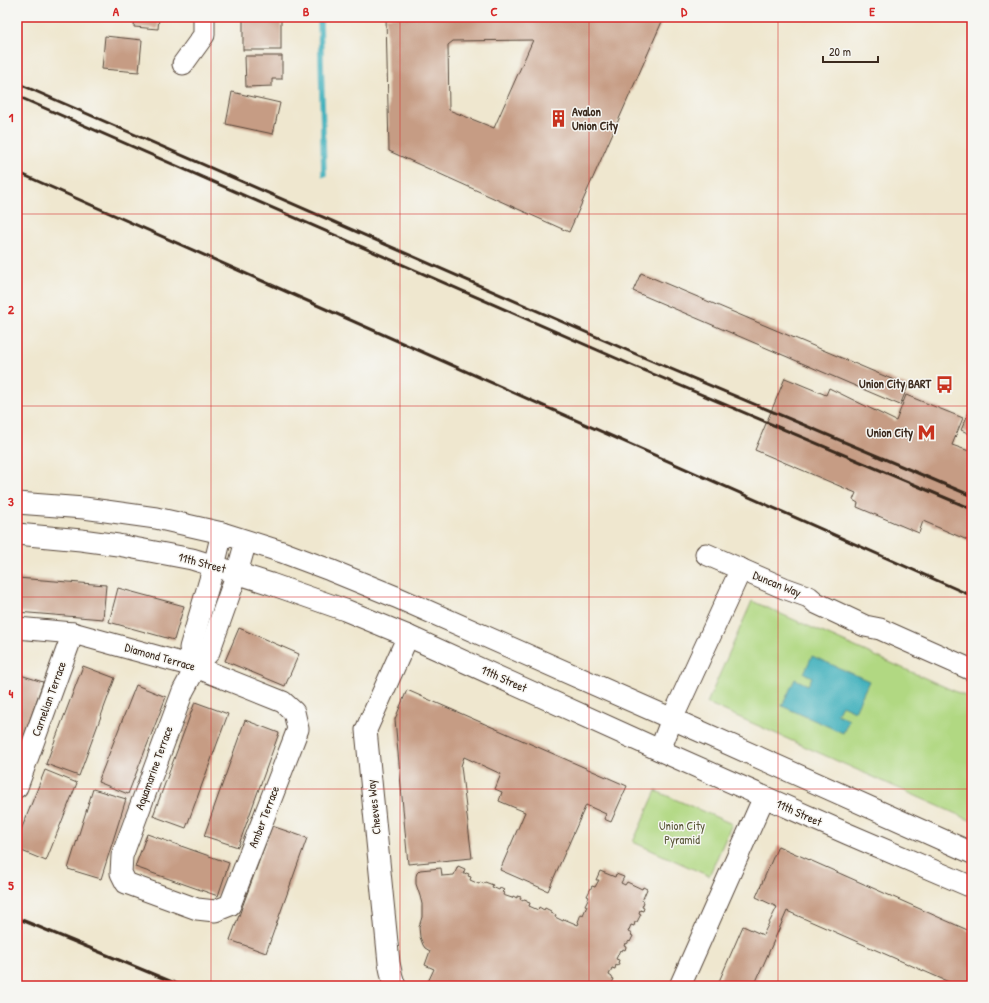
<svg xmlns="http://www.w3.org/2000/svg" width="989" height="1003" viewBox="0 0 989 1003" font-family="'Patrick Hand',sans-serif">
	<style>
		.green { fill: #b1d882; stroke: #768150 }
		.water { fill: #41b0bc; stroke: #3e6d6d }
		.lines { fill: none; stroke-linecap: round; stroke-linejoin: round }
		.stream { stroke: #41b0bc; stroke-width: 5.5 }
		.building { fill: #c69c84; fill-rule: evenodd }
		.street-casing { stroke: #564639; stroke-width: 23 }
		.street { stroke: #fff; stroke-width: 21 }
		.rail { stroke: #3b2a1e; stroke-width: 3 }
		.grid { fill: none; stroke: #d62828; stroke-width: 1; stroke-opacity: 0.55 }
		.labels { text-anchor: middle; stroke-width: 3; stroke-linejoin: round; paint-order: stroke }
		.poi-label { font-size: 12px; font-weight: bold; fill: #3b2a1e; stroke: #f6f6f2; text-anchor: end }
		.street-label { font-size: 12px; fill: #3b2a1e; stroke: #f6f6f2 }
		.park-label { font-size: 12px; fill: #585637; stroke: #f6f6f2 }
		.neatline { fill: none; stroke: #d62828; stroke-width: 1.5 }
		.grid-label { font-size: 13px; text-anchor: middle; font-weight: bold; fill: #d62828 }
	</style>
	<rect width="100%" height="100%" fill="#f6f6f2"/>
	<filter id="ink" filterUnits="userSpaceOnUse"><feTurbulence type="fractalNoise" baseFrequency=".025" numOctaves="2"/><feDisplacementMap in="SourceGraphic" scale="8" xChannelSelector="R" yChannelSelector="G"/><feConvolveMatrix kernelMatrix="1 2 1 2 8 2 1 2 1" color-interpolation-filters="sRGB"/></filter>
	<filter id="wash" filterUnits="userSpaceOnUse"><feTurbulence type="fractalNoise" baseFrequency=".012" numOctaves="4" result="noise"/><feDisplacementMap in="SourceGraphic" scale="16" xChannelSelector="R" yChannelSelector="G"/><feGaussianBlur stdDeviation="0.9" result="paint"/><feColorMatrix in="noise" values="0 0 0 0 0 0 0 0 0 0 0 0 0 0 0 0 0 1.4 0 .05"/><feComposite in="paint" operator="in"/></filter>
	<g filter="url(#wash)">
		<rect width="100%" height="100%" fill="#efe7cf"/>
		<!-- green -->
		<g class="green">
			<path d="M752,601L972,699V821L707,703Z"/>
			<path d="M656,791L732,824L709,876L633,842Z"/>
		</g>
		<!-- water -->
		<path class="water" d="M812,656L869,681L855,711L842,705L837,714L849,720L843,733L782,706L795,679L808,685L812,677L804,673Z"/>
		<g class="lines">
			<!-- stream -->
			<path class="stream" d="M320,17L324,174"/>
		</g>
		<g id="blocks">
			<!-- building -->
			<g class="building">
				<path d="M67,17H92L91,20L67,18Z"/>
				<path d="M109,17H130V21L109,19Z"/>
				<path d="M135,17H159L158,29L134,27Z"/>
				<path d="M386,17H664L569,232L389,151ZM533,40L494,128L449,110L448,45L453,41Z"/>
				<rect x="243" y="18" width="38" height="32"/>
				<path d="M105,36L142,40L139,72L102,69Z"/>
				<path d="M245,56H282V79H272V86L246,87Z"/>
				<path d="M232,92L280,103L273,134L226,124Z"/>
				<path d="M641,273L908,386L900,405L633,291Z"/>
				<path d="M785,378L826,395L829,388L896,421L906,395L963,418L952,445L972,452V542L923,521L919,533L857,507L858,503L853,500L856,493L755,450Z"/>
				<path d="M969,412L972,413V435L961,430Z"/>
				<path d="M17,578L106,585L103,619L17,612Z"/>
				<path d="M118,588L184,606L174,640L109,622Z"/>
				<path d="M239,628L299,654L285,686L225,661Z"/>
				<path d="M83,666L115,678L79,776L46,764Z"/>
				<path d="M17,674L43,682L17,757Z"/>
				<path d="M136,685L166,697L128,794L98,782Z"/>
				<path d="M407,690L627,786L611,822L604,819L606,814L586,805L548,891L500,870L525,812L499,801L502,792L495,789L501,774L464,757L461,766L472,858L408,864L395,719Z"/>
				<path d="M195,702L228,714L186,828L153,816Z"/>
				<path d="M245,720L279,733L238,847L204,836Z"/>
				<path d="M45,770L77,783L46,861L17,849V840Z"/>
				<path d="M93,789L126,799L101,879L68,869Z"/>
				<path d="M272,826L307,838L266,953L230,940Z"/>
				<path d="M147,834L229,863L218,896L135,867Z"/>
				<path d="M778,846L972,932V986H958L787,911L754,986H717L743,926L763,935L777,907L756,897Z"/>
				<path d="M458,866L465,869L463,874H465L466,873L469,874L468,876L471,877L470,880L479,884L480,882L484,884L485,882L493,885L492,887L499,890L500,888L504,890L502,892L504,893L503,895L512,898L513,896L517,898V896L521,897L520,899L523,901L524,899L527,900V902L530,903L529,906L538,910L539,907L544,910L545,908L551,911V913L556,915L555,917L563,921L564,919L578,925L579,923L578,922L581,914L583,915L587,906L585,905L589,897L587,896L592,886L595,887L599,880H596L600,871L615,877L616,874L624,877L621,883L625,885L627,882L642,889L643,887L647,889L642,901L644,902L642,907L644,908L643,911L640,910L639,913L641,914L637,922H635L634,926L631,925L628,932L632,934L631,935L633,936L630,942L629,941L627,944L625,943L624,946L626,947L625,950L623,949L622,951L620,950L616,959L619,960L618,963H619L618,966L616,965L615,969L612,968L609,975L612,977V978L614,979L611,985L609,984L608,986H432L427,984L434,969L425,965L430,951L425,948L423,945L420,937L419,927L422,917V904L420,896L416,884V876L417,873L420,870L441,868L442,876L454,875Z"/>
			</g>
		</g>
	</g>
	<g filter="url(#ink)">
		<use href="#blocks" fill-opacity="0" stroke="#564639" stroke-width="1"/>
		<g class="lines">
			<defs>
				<g id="street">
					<path d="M183,64L204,35V17"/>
					<path d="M17,503L84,508L156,518L222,533L282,552L330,570L396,597L695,729L972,853"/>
					<path d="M17,534L81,540L118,545L192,559L271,584L345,610L408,636L668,754L848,834L972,887"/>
					<path d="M706,554L784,588L809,597L816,603L865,626L880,629L972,670"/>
					<path d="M17,628L73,633L196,667L283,702L294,712L298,729L230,905L215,911L197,909L126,883L121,873L122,856L183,691L196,667L209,652L237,573L246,541"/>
					<path d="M196,667L190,648L214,566L222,533"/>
					<path d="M660,750L672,719L741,569"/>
					<path d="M17,787L73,633"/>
					<path d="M395,986L392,977L389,963L366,730L408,636"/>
					<path d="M680,986L764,797"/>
				</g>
			</defs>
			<!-- street casing -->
			<use href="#street" class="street-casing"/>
			<!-- street -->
			<use href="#street" class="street"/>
			<!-- rail -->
			<g class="rail">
				<path d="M17,83L638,355L972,496"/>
				<path d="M17,96L634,366L972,509"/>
				<path d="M17,172L972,596"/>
				<path d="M17,918L182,986"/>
			</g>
		</g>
	</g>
	<!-- grid -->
	<path class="grid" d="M211,17V986M400,17V986M589,17V986M778,17V986M17,214H972M17,406H972M17,597H972M17,789H972"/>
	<!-- icons -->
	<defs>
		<symbol id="building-bare" viewBox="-9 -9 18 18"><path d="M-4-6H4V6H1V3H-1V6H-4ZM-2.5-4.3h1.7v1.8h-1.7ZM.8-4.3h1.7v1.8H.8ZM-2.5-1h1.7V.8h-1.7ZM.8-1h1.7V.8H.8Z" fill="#c8321e" stroke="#f6f6f2" stroke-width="2.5" paint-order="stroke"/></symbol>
		<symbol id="bus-bare" viewBox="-9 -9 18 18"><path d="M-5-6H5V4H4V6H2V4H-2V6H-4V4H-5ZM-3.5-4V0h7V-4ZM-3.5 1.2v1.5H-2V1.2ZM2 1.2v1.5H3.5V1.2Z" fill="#c8321e" stroke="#f6f6f2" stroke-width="2.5" paint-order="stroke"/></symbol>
		<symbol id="metro-bare" viewBox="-9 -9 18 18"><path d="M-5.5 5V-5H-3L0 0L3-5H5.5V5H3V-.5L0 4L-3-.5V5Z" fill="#c8321e" stroke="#f6f6f2" stroke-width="2.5" paint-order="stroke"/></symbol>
	</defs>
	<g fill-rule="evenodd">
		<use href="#building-bare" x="546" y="106" width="25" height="25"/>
		<use href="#bus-bare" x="932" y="372" width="25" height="25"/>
		<use href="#metro-bare" x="914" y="420" width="25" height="25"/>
	</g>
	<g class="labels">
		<!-- poi labels -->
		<g class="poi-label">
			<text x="572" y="116" text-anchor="start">Avalon<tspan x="572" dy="14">Union City</tspan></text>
			<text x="931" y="388">Union City BART</text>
			<text x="913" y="437">Union City</text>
		</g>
		<!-- street labels -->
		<g class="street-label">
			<text transform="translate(202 563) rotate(15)" y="4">11th Street</text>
			<text transform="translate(777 584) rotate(22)" y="4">Duncan Way</text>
			<text transform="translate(160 657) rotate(16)" y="4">Diamond Terrace</text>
			<text transform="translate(504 679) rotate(24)" y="4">11th Street</text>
			<text transform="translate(49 699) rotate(-70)" y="4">Carnelian Terrace</text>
			<text transform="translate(154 768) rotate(-70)" y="4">Aquamarine Terrace</text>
			<text transform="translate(374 807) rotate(-96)" y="4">Cheeves Way</text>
			<text transform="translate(799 813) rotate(24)" y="4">11th Street</text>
			<text transform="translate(264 817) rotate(-69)" y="4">Amber Terrace</text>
		</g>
		<!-- park labels -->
		<g class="park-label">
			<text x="682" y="830">Union City<tspan x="682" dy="14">Pyramid</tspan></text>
		</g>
	</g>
	<!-- margin -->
	<rect width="989" height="1003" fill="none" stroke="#f6f6f2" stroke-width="44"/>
	<!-- scale -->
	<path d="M823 56v6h55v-6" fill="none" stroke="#3b2a1e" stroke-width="2"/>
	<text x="829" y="56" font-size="12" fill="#3b2a1e" stroke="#f6f6f2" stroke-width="3" paint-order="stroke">20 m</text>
	<rect x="22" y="22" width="945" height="959" class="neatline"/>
	<g class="grid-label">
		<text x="116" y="16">A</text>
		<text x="306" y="16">B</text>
		<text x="494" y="16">C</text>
		<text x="684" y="16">D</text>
		<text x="872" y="16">E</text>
		<text x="11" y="122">1</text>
		<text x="11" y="314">2</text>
		<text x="11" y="506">3</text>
		<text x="11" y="698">4</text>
		<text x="11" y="890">5</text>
	</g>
</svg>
